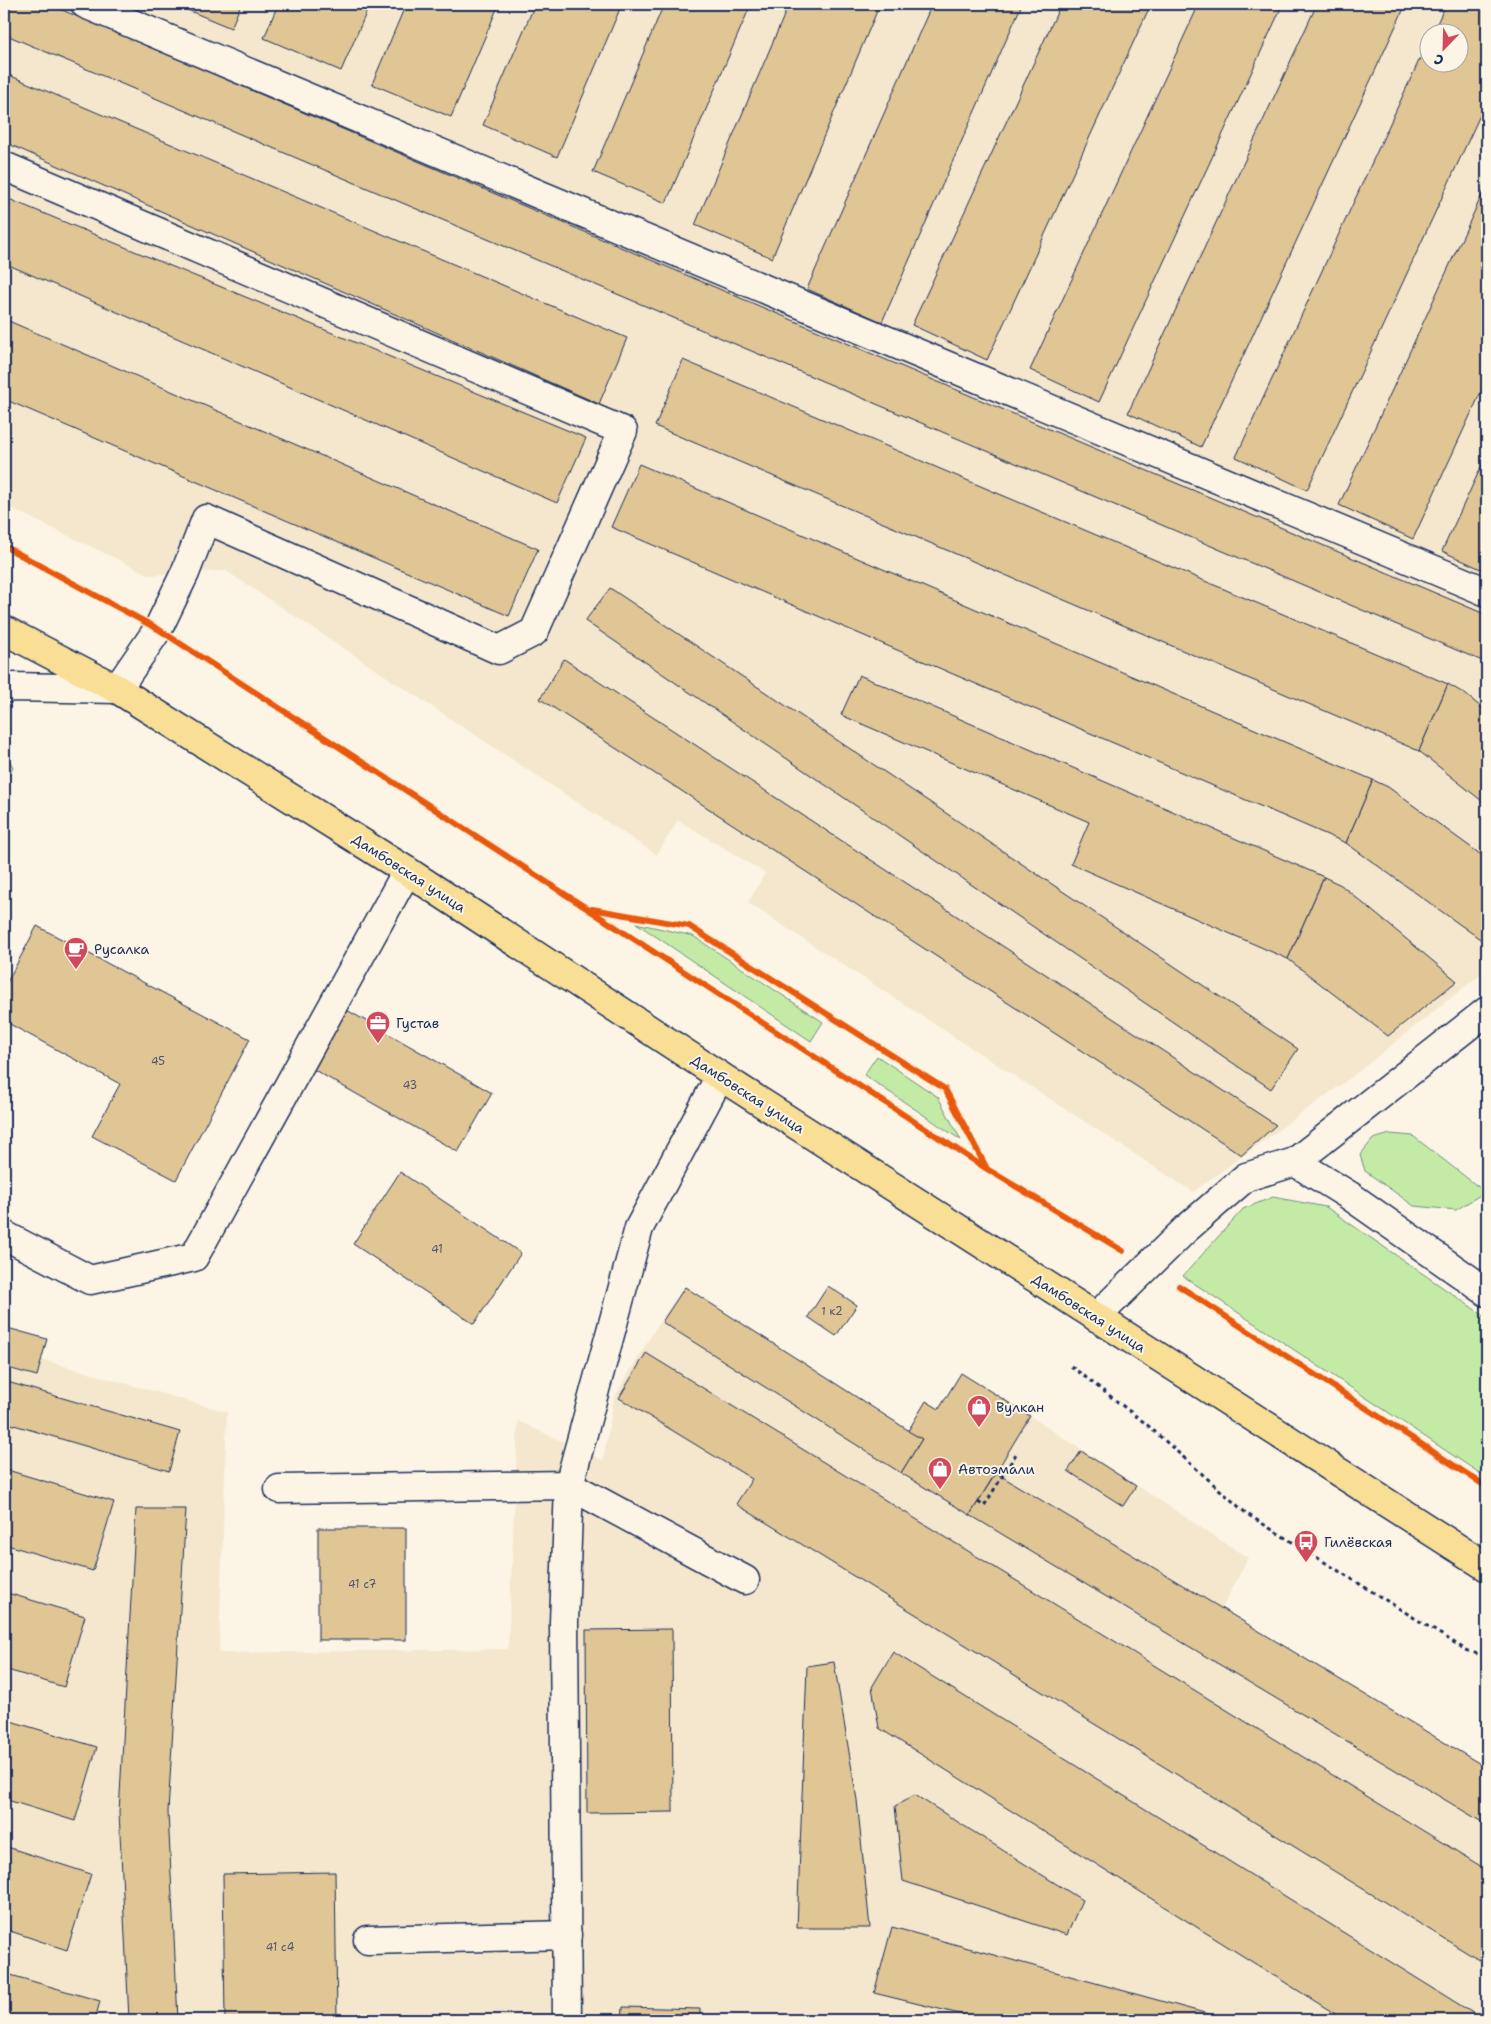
<svg xmlns="http://www.w3.org/2000/svg" width="1491" height="2024" font-family="'Shantell Sans',sans-serif">
<rect width="100%" height="100%" fill="#fcf5e5"/>
<filter id="ink" filterUnits="userSpaceOnUse"><feTurbulence type="fractalNoise" baseFrequency=".02" numOctaves="2"/><feDisplacementMap in="SourceGraphic" scale="10" xChannelSelector="R" yChannelSelector="G"/><feConvolveMatrix kernelMatrix="1 2 1 2 8 2 1 2 1" color-interpolation-filters="sRGB"/></filter>
<g filter="url(#ink)">
<g fill="#f4e7cd" fill-rule="evenodd">
<path d="M4 4H1487V969L1353 1076 1193 1192 748 903 765 873 678 820 657 855 226 571 150 575 4 505ZM1428 32H1458V62H1428Z"/>
<polygon points="685,1287 922,1439 996,1473 1030,1416 1248,1558 1222,1608 1487,1768 1487,2020 4,2020 4,1349 227,1412 219,1653 508,1649 518,1421 603,1460 614,1398 661,1319"/>
</g>
<g fill="#c4eba6" stroke="#708d82">
<polygon points="4,750 13,767 4,788"/>
<polygon points="636,923 693,936 823,1022 811,1041"/>
<polygon points="877,1056 938,1097 961,1140 864,1075"/>
<polygon points="1390,1134 1413,1136 1485,1192 1456,1210 1414,1206 1365,1171 1360,1155 1373,1139"/>
<polygon points="1273,1197 1326,1207 1487,1318 1487,1478 1183,1276 1243,1209"/>
</g>
<g fill="#e0c595" stroke="#1b2f5e">
<polygon points="4,4 48,4 1487,615 1487,663 4,34"/>
<polygon points="173,4 241,4 231,28"/>
<polygon points="278,4 370,4 341,71 264,38"/>
<polygon points="406,4 499,4 451,117 372,84"/>
<polygon points="535,4 622,4 557,157 483,125"/>
<polygon points="664,4 751,4 666,203 593,172"/>
<polygon points="789,4 880,4 772,258 695,225"/>
<polygon points="932,4 1022,4 882,322 807,289"/>
<polygon points="1061,4 1151,4 987,360 912,325"/>
<polygon points="1199,4 1283,4 1099,402 1030,370"/>
<polygon points="1317,4 1406,4 1201,447 1128,413"/>
<polygon points="1446,4 1487,4 1487,100 1307,490 1236,457 1428,41 1428,62 1458,62 1458,32 1433,32"/>
<polygon points="4,73 627,338 599,404 4,142"/>
<polygon points="1487,184 1487,379 1413,539 1339,505"/>
<polygon points="4,197 586,438 557,503 4,263"/>
<polygon points="4,319 538,549 509,616 4,399"/>
<polygon points="683,360 1448,684 1419,751 655,426"/>
<polygon points="1487,454 1487,572 1442,551"/>
<polygon points="639,464 1373,780 1346,843 611,527"/>
<polygon points="610,588 1298,1049 1271,1089 585,621"/>
<polygon points="564,659 1276,1125 1242,1155 540,699"/>
<polygon points="859,675 1324,877 1288,959 1071,864 1089,822 841,715"/>
<polygon points="1448,684 1465,694 1487,712 1487,805 1419,751"/>
<polygon points="1373,780 1388,787 1487,859 1487,944 1346,843"/>
<polygon points="1324,877 1341,885 1457,981 1388,1036 1288,959"/>
<polygon points="37,926 250,1039 176,1180 92,1136 120,1084 4,1021 4,988"/>
<polygon points="345,1009 492,1093 458,1152 311,1068"/>
<polygon points="400,1172 521,1253 474,1324 353,1244"/>
<polygon points="828,1286 857,1305 836,1336 808,1317"/>
<polygon points="685,1287 922,1439 901,1473 662,1322"/>
<polygon points="4,1327 47,1339 37,1376 4,1367"/>
<polygon points="646,1353 1487,1870 1487,1965 736,1504 752,1479 619,1398"/>
<polygon points="961,1373 1030,1416 970,1515 901,1473 922,1439 908,1431 926,1401 939,1409"/>
<polygon points="4,1381 180,1432 169,1471 4,1422"/>
<polygon points="1081,1451 1136,1486 1123,1506 1068,1471"/>
<polygon points="4,1469 114,1502 93,1571 4,1544"/>
<polygon points="996,1473 1487,1768 1487,1825 970,1515"/>
<polygon points="136,1509 186,1509 168,1812 178,2020 129,2020 119,1812"/>
<rect x="318" y="1528" width="88" height="112"/>
<polygon points="4,1592 85,1616 64,1687 4,1669"/>
<polygon points="672,1629 673,1812 587,1813 586,1630"/>
<polygon points="893,1652 1484,2020 1345,2020 879,1728 872,1687"/>
<polygon points="834,1662 857,1800 870,1928 797,1928 807,1666"/>
<polygon points="4,1719 97,1747 75,1821 4,1799"/>
<polygon points="915,1795 1082,1900 1067,1935 903,1881 895,1806"/>
<polygon points="4,1846 91,1874 67,1950 4,1929"/>
<polygon points="335,1872 337,2020 225,2020 223,1874"/>
<polygon points="892,1927 1230,2020 984,2020 874,1993"/>
<polygon points="4,1973 100,2001 95,2020 4,2020"/>
<polygon points="623,2007 700,2009 700,2020 622,2020"/>
</g>
<g fill="none" stroke-linecap="round" stroke-linejoin="round">
<defs>
<g id="minor">
<polyline points="85,4 1487,592"/>
<polyline points="4,166 623,431 534,632 499,650 206,519 185,573 158,629 117,689 11,687 4,689"/>
<polyline points="1295,1162 1487,1011"/>
<polyline points="4,1235 90,1280 194,1257 407,871"/>
<polyline points="1096,1317 1186,1229 1246,1177 1295,1162 1350,1196 1487,1292"/>
<polyline points="279,1489 569,1485 745,1580"/>
<polyline points="368,1940 567,1935"/>
<polyline points="567,2020 564,1622 569,1485 639,1228 720,1076"/>
</g>
<polyline id="major" points="4,630 117,689 407,871 720,1076 1487,1567"/>
</defs>
<use href="#minor" stroke="#1b2f5e" stroke-width="31"/>
<use href="#major" stroke="#1b2f5e" stroke-width="31"/>
<g stroke="#1b2f5e" stroke-width="3" stroke-dasharray="4 4" stroke-linecap="butt">
<polyline points="1071,1366 1145,1423 1247,1514 1466,1650 1487,1657"/>
<polyline points="978,1502 984,1506 1016,1454"/>
</g>
<use href="#minor" stroke="#fcf5e5" stroke-width="28"/>
<use href="#major" stroke="#f9df96" stroke-width="28"/>
<defs>
<g id="cycleway">
<polyline points="4,546 158,629 987,1169 1123,1251"/>
<polyline points="592,909 689,926 945,1089 986,1167"/>
<polyline points="1179,1286 1487,1487"/>
</g>
</defs>
<use href="#cycleway" stroke="#fcf5e5" stroke-width="9"/>
<use href="#cycleway" stroke="#e8590c" stroke-width="6"/>
</g>
</g>
<defs>
<symbol id="cafe-pin" viewBox="-11 -11 22 30"><path d="M0 17L-7.5 6A9.5 9.5 0 1 1 7.5 6Z" fill="#d1495b" stroke="#fcf5e5"/><path d="M-5.5-4.5H6V0H3Q3 3.5 0 3.5H-2.5Q-5.5 3.5-5.5 0ZM3-3.2v2h1.7v-2ZM-6 4.5H4V6H-6Z" fill="#fff"/></symbol>
<symbol id="office-pin" viewBox="-11 -11 22 30"><path d="M0 17L-7.5 6A9.5 9.5 0 1 1 7.5 6Z" fill="#d1495b" stroke="#fcf5e5"/><path d="M-6-3h4V-5.5h4V-3h4V5H-6ZM-1-4.5V-3h2v-1.5ZM-6 0V1H6V0Z" fill="#fff"/></symbol>
<symbol id="shop-pin" viewBox="-11 -11 22 30"><path d="M0 17L-7.5 6A9.5 9.5 0 1 1 7.5 6Z" fill="#d1495b" stroke="#fcf5e5"/><path d="M-5-2.5h2.3a2.7 3.5 0 0 1 5.4 0H5L5.5 6h-11ZM-1.5-2.5h3a1.5 2.3 0 0 0-3 0Z" fill="#fff"/></symbol>
<symbol id="bus-pin" viewBox="-11 -11 22 30"><path d="M0 17L-7.5 6A9.5 9.5 0 1 1 7.5 6Z" fill="#d1495b" stroke="#fcf5e5"/><path d="M-5-6H5V4H4V6H2V4H-2V6H-4V4H-5ZM-3.5-4V0h7V-4ZM-3.5 1.2v1.5H-2V1.2ZM2 1.2v1.5H3.5V1.2Z" fill="#fff"/></symbol>
</defs>
<g fill-rule="evenodd">
<use href="#cafe-pin" x="62" y="935" width="28" height="38"/>
<use href="#office-pin" x="364" y="1009" width="28" height="38"/>
<use href="#shop-pin" x="965" y="1393" width="28" height="38"/>
<use href="#shop-pin" x="926" y="1455" width="28" height="38"/>
<use href="#bus-pin" x="1292" y="1528" width="28" height="38"/>
</g>
<g text-anchor="middle" stroke-width="4" stroke-linejoin="round" paint-order="stroke">
<g font-size="11" fill="#4c546c">
<text x="158" y="1065">45</text>
<text x="410" y="1089">43</text>
<text x="437" y="1253">41</text>
<text x="832" y="1315">1 к2</text>
<text x="362" y="1588">41 с7</text>
<text x="280" y="1951">41 с4</text>
</g>
<g font-size="14" fill="#1b2f5e" stroke="#fcf5e5">
<text transform="translate(409 873) rotate(33)" y="5">Дамбовская улица</text>
<text transform="translate(748 1094) rotate(33)" y="5">Дамбовская улица</text>
<text transform="translate(1089 1313) rotate(33)" y="5">Дамбовская улица</text>
</g>
<g font-size="14" fill="#1b2f5e" stroke="#fcf5e5" text-anchor="start">
<text x="94" y="954">Русалка</text>
<text x="396" y="1028">Густав</text>
<text x="996" y="1412">Вулкан</text>
<text x="958" y="1474">Автоэмали</text>
<text x="1324" y="1547">Гилёвская</text>
</g>
</g>
<rect width="1491" height="2024" fill="none" stroke="#fcf5e5" stroke-width="20"/>
<rect x="10" y="10" width="1471" height="2004" fill="none" stroke="#1b2f5e" stroke-width="2" filter="url(#ink)"/>
<g transform="translate(1444 48) rotate(203)"><circle r="24" fill="#fcf5e5" stroke="#a2a6af"/>
<path d="M0-4L9 19L0 12L-9 19Z" fill="#d1495b"/>
<text y="-8" font-size="14" font-weight="bold" text-anchor="middle" fill="#1b2f5e">С</text>
</g>
</svg>
